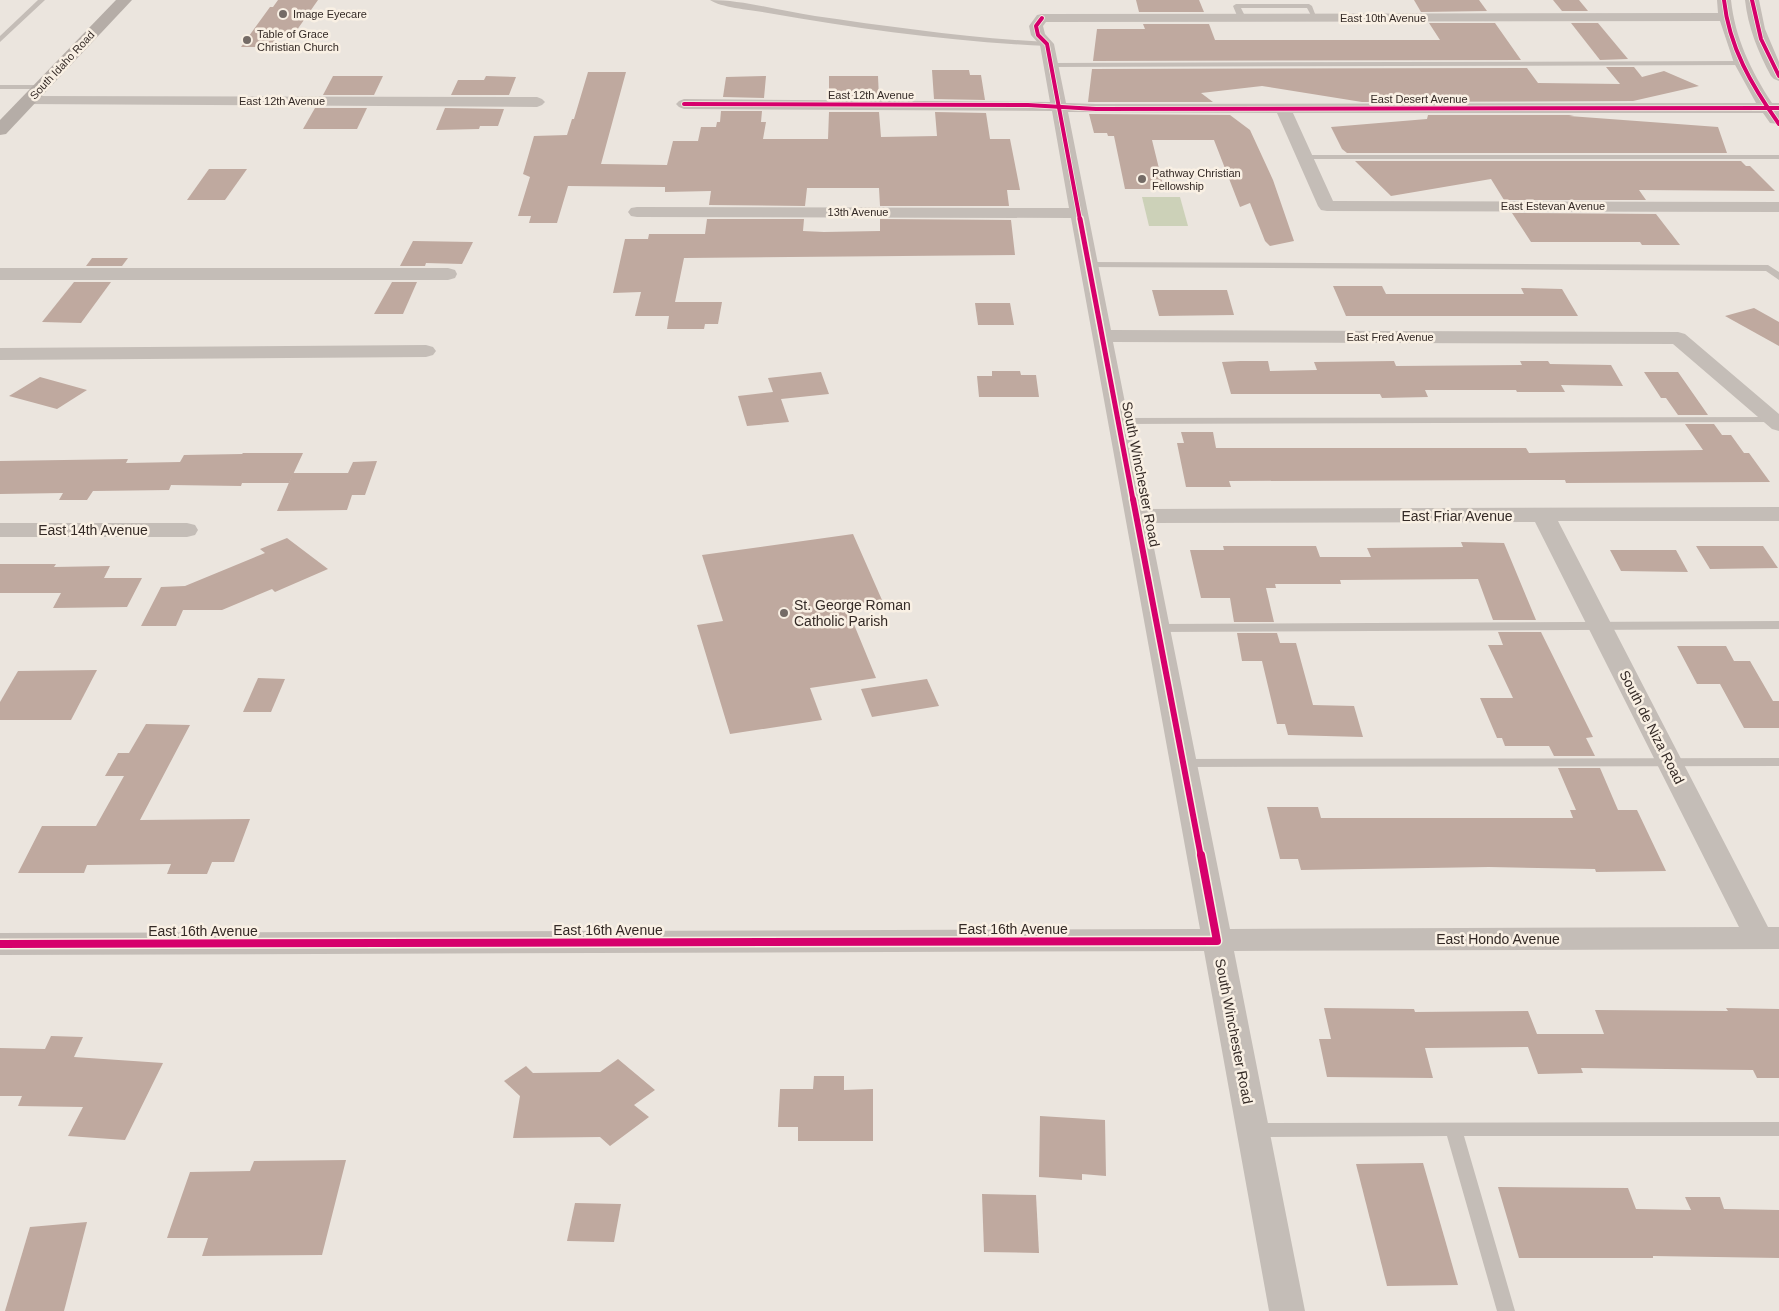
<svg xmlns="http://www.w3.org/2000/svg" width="1779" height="1311" font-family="Helvetica,sans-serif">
<rect width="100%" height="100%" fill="#ebe5de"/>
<polygon fill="#ccd1b8" points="1142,197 1180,197 1188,226 1149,226"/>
<g fill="#bfa99f">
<polygon points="278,0 318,0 292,37 277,37 270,47 241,47 270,7 273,7"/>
<polygon points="1136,0 1199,0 1204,12 1139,12"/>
<polygon points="1414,0 1479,0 1487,11 1421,12"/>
<polygon points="1553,0 1579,0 1588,11 1562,11"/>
<polygon points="1429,23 1495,23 1521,60 1093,61 1097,29 1145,29 1143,24 1209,24 1215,40 1440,40"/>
<polygon points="1571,23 1598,23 1628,59 1600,60"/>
<polygon points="1606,67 1634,67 1642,77 1664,71 1699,86 1633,101 1362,102 1262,86 1201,93 1213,102 1088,102 1092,69 1527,68 1538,83 1620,84"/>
<polygon points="932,70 969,70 970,75 981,75 985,100 934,99"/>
<polygon points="588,72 626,72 601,164 667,165 673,141 698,141 701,127 716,127 717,122 720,122 721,111 762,111 761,122 766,122 763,139 828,139 829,112 879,112 881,137 937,136 935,112 986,113 990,139 1010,139 1020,190 1007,190 1009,206 880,206 879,188 807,188 805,206 709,205 711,191 665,192 665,187 568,186 557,223 529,223 531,216 518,216 530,177 523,174 534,136 567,135 572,119 574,119"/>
<polygon points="333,76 383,76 374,95 323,95"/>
<polygon points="486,76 516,77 509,95 451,95 458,80 484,80"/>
<polygon points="766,76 764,98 723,97 726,77"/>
<polygon points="829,76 878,76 879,99 829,98"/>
<polygon points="315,108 367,108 357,129 303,129"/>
<polygon points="445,108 504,109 498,126 480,126 479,129 436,130"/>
<polygon points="1089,114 1230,115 1250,130 1273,180 1294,241 1270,246 1265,241 1250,203 1240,207 1214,140 1152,140 1164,189 1125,189 1114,136 1108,136 1107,133 1094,133"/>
<polygon points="1428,115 1574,115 1569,116 1718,127 1727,153 1347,153 1342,149 1331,127 1427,119"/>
<polygon points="1355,161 1741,161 1746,166 1750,166 1775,191 1639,190 1646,200 1504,200 1491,179 1391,196"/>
<polygon points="209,169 247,169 225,200 187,200"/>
<polygon points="1512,213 1656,214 1680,245 1642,245 1640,242 1531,242"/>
<polygon points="707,219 804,219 803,231 824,232 880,231 880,219 1011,220 1015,255 684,258 675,302 722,302 718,324 705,324 704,329 667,329 669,316 635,316 641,292 613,293 625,239 648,239 649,234 705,234"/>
<polygon points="413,241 473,242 462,264 426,263 425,266 400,266"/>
<polygon points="92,258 128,258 122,266 86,266"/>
<polygon points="74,282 111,282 81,323 42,322"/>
<polygon points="392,282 417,282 403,314 374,314"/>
<polygon points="1333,286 1382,286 1386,294 1524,294 1521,288 1562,289 1578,316 1346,316"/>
<polygon points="1152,290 1227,290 1234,315 1159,316"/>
<polygon points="975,303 1010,303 1014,325 978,325"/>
<polygon points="1754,308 1779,322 1779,346 1725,316"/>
<polygon points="1240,361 1268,361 1270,371 1317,370 1314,362 1394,361 1396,366 1522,365 1520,361 1548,361 1550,364 1611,365 1623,386 1561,385 1565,392 1517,392 1516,390 1425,390 1428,397 1382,398 1380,394 1231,394 1222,362"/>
<polygon points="992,371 1020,371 1021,375 1036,375 1039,397 979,397 977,376 992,376"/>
<polygon points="821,372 829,394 781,399 789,422 747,426 738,396 773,392 768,378"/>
<polygon points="1644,372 1678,372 1708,415 1678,415 1666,398 1661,398"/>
<polygon points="40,377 87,390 57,409 9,396"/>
<polygon points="1685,424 1714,424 1722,435 1731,435 1744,453 1749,453 1770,482 1566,483 1565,480 1229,481 1231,487 1186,487 1177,443 1184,443 1181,432 1213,432 1216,448 1526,448 1529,453 1703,450"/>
<polygon points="243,453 303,453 289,483 242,483 241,486 171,485 169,490 93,491 87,500 59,500 63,493 0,494 0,461 128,459 126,463 180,462 184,455 242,454"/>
<polygon points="377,461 365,495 352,495 347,510 277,511 293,473 348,473 353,462"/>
<polygon points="853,534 882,600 846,605 876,678 810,688 822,720 730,734 697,625 723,621 702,555"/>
<polygon points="287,538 328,569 275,592 272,589 222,610 183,610 176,626 141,626 161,587 185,586 265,553 260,549"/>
<polygon points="1461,542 1504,543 1536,620 1493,620 1478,579 1340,580 1341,584 1275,584 1276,588 1266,588 1274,622 1234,622 1230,598 1201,598 1190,550 1224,550 1223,546 1316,546 1320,557 1371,557 1367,548 1463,547"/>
<polygon points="1696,546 1763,546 1778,568 1710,569"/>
<polygon points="1610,550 1676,550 1688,572 1621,571"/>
<polygon points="0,564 56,564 54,567 110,566 104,578 142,578 127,607 53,608 61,593 0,593"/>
<polygon points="1498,632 1541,632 1593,737 1586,738 1595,756 1554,756 1549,746 1505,746 1502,738 1497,738 1480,698 1513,698 1488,645 1503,645"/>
<polygon points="1237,633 1277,633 1280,643 1296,643 1313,705 1354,706 1363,737 1288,735 1285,724 1277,724 1262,661 1242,661"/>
<polygon points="1677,646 1726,646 1734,661 1750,661 1773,701 1779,701 1779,728 1744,728 1720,684 1697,684"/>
<polygon points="97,670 71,720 0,720 0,702 18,671"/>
<polygon points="258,678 285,679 271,712 243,712"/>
<polygon points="927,679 939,706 872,717 861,689"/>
<polygon points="146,724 190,725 140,820 250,819 234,862 212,862 207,874 167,874 171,864 87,865 84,873 18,873 42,826 96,826 124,776 105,776 118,753 129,753"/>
<polygon points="1558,768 1600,768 1618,810 1637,810 1666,871 1596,872 1595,869 1489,867 1301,870 1298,859 1280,859 1267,807 1318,807 1321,818 1573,818 1570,810 1576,810"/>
<polygon points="1324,1008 1414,1009 1415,1012 1528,1011 1537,1034 1604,1034 1595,1010 1728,1011 1726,1008 1779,1009 1779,1078 1757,1078 1753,1070 1581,1068 1583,1073 1538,1074 1528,1047 1425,1048 1433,1078 1327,1077 1319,1039 1331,1039"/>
<polygon points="51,1036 83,1037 74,1057 163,1063 125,1140 68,1136 83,1107 18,1106 22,1096 0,1096 0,1048 45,1049"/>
<polygon points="618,1059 655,1090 634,1105 649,1117 610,1146 600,1137 513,1138 520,1096 504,1081 526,1066 533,1073 600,1072"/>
<polygon points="814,1076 844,1076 844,1090 873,1089 873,1141 798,1141 798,1127 778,1127 780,1089 813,1089"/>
<polygon points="1040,1116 1105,1120 1106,1176 1082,1174 1082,1180 1039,1177"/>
<polygon points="346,1160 322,1255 202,1256 208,1238 167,1238 190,1172 250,1171 254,1161"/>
<polygon points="1423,1163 1458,1285 1387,1286 1356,1164"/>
<polygon points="1498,1187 1628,1188 1636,1209 1691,1210 1685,1197 1720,1197 1724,1209 1779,1210 1779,1258 1653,1256 1653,1258 1519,1258"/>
<polygon points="982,1194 1036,1195 1039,1253 984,1252"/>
<polygon points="575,1203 621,1204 614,1242 567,1241"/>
<polygon points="87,1222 64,1311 5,1311 30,1227"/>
</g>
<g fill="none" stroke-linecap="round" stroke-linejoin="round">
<g fill="#c4bdb7" fill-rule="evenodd">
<polygon points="38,0 45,0 0,42 0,36"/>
<path d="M710 0C744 0 781 11 815 16 892 27 969 38 1047 42L1051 44 1047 46C954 42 860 29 768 13 753 10 722 8 710 0Z"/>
<polygon points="1309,4 1312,6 1317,19 1313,19 1307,8 1241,8 1246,18 1242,20 1238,18 1233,6 1236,4"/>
<polygon points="1742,61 1746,63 1745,65 1051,67 1047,65 1051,63"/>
<polygon points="0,85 40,85 44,87 40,89 0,89"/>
<rect x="1303" y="155" width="476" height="4"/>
<polygon points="1089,262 1768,265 1779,272 1779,280 1766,271 1086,267 1086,263"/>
<polygon points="1773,417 1778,420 1777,422 1118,424 1113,421 1118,418"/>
<polygon points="1779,621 1779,629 1157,632 1151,628 1157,624"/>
<polygon points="1779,758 1779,766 1183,767 1178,766 1176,763 1178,760 1183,759"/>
<polygon points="1779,1122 1779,1136 1464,1136 1515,1311 1497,1311 1447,1136 1252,1137 1246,1135 1244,1130 1246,1125 1252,1123"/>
</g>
<g fill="#c4bdb7" fill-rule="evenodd">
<path d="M1717 0H1731C1735 38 1751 71 1772 103H1779V124L1770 123 1763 113H1293L1333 201 1779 202V212L1327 211 1321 210 1318 206 1277 113 1068 112 1111 330 1678 332 1685 334 1779 414V431L1772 429 1673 344 1113 342 1146 509 1779 507V521H1558L1768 927H1779V949L1234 951 1305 1311H1269L1204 951 0 955V933L1200 929 1071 218 637 217 631 216 628 212 631 208 637 207 1069 208 1052 111 684 109 679 107 676 104 679 101 684 99 1050 102 1040 45 1031 35 1029 26 1037 15 1042 14 1718 13ZM1720 21 1734 63 1756 103 1096 104 1066 103 1054 44 1045 34 1043 26 1046 22ZM1535 522 1739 927 1230 929 1149 523Z"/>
<path d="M1745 0H1759L1765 29 1779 62V81L1774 79 1771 76C1758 52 1748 27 1745 0Z"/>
<polygon points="28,96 537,97 542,99 545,102 542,105 537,107 23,104 20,101 23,98"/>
<polygon points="0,268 448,268 455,270 457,274 455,278 448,280 0,280"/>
<polygon points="426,345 433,347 436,351 433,355 426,357 0,360 0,348"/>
<polygon points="0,523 187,523 195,525 198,530 195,535 187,537 0,537"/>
</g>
<polygon fill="#b5ada7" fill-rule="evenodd" points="116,0 132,0 6,134 0,135 0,120"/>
<defs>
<g id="cycleway-far3">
<path d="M1724 0C1729 47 1752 86 1779 124"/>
<polyline points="1752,0 1761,39 1779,76"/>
<polyline points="1042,18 1036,26 1038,35 1047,44 1080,220"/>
<polyline points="684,104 1028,105 1096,109 1779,108"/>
</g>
<polyline id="cycleway-far2" points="1080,219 1133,500"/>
<polyline id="cycleway-far1" points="1133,499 1201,857"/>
<polyline id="cycleway" points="0,944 1217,941 1201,855"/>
</defs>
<use href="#cycleway-far3" stroke="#f9f0e4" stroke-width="5.5"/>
<use href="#cycleway-far2" stroke="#f9f0e4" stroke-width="8"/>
<use href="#cycleway-far1" stroke="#f9f0e4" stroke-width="9"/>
<use href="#cycleway" stroke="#f9f0e4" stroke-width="11"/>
<use href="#cycleway-far3" stroke="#d6006c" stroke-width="4"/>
<use href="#cycleway-far2" stroke="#d6006c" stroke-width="5"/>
<use href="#cycleway-far1" stroke="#d6006c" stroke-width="6"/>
<use href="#cycleway" stroke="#d6006c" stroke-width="8"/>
</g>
<g fill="#746b66" stroke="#f9f0e4" stroke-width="2">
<circle cx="283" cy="14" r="5"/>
<circle cx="247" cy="40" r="5"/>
<circle cx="1142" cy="179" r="5"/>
<circle cx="784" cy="613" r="5"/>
</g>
<g text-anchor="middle" stroke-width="5" stroke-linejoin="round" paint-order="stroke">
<g font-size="11" fill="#342a26" stroke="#f9f0e4" text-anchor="start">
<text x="293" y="18">Image Eyecare</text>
<text x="257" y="38">Table of Grace<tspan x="257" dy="13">Christian Church</tspan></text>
<text x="1152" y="177">Pathway Christian<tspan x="1152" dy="13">Fellowship</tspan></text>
</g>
<g font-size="11" fill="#342a26" stroke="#f9f0e4">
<text x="1383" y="22">East 10th Avenue</text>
<text transform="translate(62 65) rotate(-47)" y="4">South Idaho Road</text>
<text x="871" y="99">East 12th Avenue</text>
<text x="1419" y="103">East Desert Avenue</text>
<text x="282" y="105">East 12th Avenue</text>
<text x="1553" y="210">East Estevan Avenue</text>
<text x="858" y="216">13th Avenue</text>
<text x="1390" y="341">East Fred Avenue</text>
</g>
<g font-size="14" fill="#342a26" stroke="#f9f0e4">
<text transform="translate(1141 474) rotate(79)" y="5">South Winchester Road</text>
<text x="1457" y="521">East Friar Avenue</text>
<text x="93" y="535">East 14th Avenue</text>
<text transform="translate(1652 727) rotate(63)" y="5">South de Niza Road</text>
<text x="1013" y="934">East 16th Avenue</text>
<text x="608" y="935">East 16th Avenue</text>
<text x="203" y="936">East 16th Avenue</text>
<text x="1498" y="944">East Hondo Avenue</text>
<text transform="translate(1234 1031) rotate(79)" y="5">South Winchester Road</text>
</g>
<g font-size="14" fill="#342a26" stroke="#f9f0e4" text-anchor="start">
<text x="794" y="610">St. George Roman<tspan x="794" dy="16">Catholic Parish</tspan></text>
</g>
</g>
</svg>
